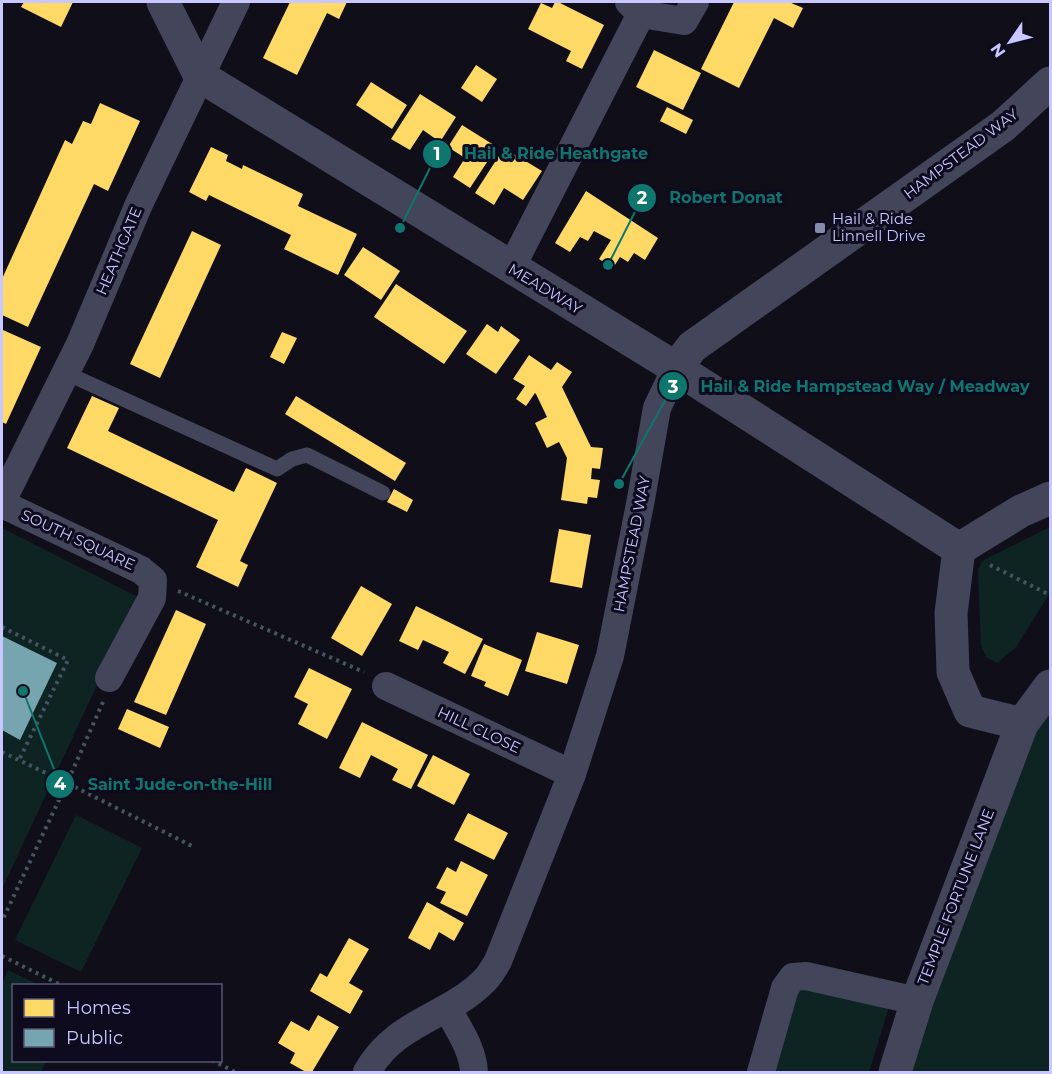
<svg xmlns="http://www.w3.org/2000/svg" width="1052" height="1074" font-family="Montserrat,sans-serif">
<rect width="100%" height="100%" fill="#100f19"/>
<g fill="#0e2423">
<polygon points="1050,527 1050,593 1016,647 997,663 986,657 981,645 978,570 982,561"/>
<polygon points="2,528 138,597 2,889"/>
<polygon points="1050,686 1050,1072 901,1072"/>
<polygon points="76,815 142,848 81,972 15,940"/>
<polygon points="8,970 39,985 14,986 14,1060 46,1061 41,1072 2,1072 2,984"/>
<polygon points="797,986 889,1007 869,1072 766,1072"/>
</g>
<g fill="#ffd966">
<polygon points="24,2 73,2 61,27 21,7"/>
<polygon points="290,2 347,2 339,19 327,13 297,75 263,58"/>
<polygon points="555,2 558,2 604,25 582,69 566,61 571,51 528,29 541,3 552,8"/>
<polygon points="734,2 789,2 803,8 793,28 774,18 739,88 701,69"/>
<polygon points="654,50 701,73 683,110 636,87"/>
<polygon points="476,65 497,79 482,102 461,88"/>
<polygon points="371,82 407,105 392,129 356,105"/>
<polygon points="420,94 456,117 440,142 423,130 410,150 391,139"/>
<polygon points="100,103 140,121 108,191 94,184 28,327 2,315 2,279 65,140 72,144 83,121 91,124"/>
<polygon points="667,107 693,120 686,134 660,121"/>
<polygon points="462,125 497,147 470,188 453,177 465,158 448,147"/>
<polygon points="211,147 228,155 226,161 242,169 243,165 303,194 298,206 357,234 338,275 284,249 291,235 209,195 206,201 189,192"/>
<polygon points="504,148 542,171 523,200 504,188 494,205 475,193"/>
<polygon points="586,191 658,238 645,260 634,253 628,262 620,257 613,268 608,265 599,259 611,240 594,231 588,241 580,237 570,252 555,243"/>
<polygon points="192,231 221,245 160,378 130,364"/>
<polygon points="363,247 400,271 381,300 344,275"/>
<polygon points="396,284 467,331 444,364 374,317"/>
<polygon points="487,324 498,332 501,326 520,340 496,374 466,354"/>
<polygon points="3,330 41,347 6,424 2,422 2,334"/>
<polygon points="282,332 297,338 284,364 270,357"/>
<polygon points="529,355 551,370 557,362 572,372 562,387 591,447 603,448 600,469 592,468 591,479 600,480 597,498 588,497 587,504 561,500 567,458 559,442 547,448 535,423 547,417 536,394 535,393 526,406 516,399 525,386 513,379"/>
<polygon points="92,396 119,408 108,431 234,492 246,468 277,483 240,561 248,565 238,587 196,567 218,520 67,448"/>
<polygon points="296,396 406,463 395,481 285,414"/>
<polygon points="394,489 413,500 407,512 387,502"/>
<polygon points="559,529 591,535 582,588 550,582"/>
<polygon points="361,586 392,604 362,656 331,638"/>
<polygon points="416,606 483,639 465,674 443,663 449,652 423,640 418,650 399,641"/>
<polygon points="176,610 206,624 166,715 134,702"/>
<polygon points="537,632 579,645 567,684 525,671"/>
<polygon points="484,644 522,660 508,696 484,686 486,682 471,676"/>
<polygon points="309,668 352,689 327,739 298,724 308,704 294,697"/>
<polygon points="127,709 169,727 160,748 118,729"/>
<polygon points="362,722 428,755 411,789 392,780 398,769 371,755 360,778 339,768"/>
<polygon points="433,755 470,774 454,805 417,786"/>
<polygon points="468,813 508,833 494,860 454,840"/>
<polygon points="461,861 488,875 467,916 440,903 446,892 436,888 447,867 456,872"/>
<polygon points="427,902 464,923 454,941 439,932 430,950 408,938"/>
<polygon points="349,938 369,949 349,983 363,991 350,1014 310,991 320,973 327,977"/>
<polygon points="318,1015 339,1027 312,1072 306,1072 290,1063 295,1053 278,1043 291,1021 309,1031"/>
</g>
<polygon fill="#76a5af" points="2,636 57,663 20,740 2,730"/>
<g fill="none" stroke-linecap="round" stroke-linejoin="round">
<g stroke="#455560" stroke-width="4" stroke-dasharray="3 4.5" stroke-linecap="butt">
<polyline points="990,565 1050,595"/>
<polyline points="178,591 364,672"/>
<polyline points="2,627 68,660 19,760"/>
<polyline points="103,702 67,783 192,846"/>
<polyline points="2,752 67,783 2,921"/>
<polyline points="2,956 63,986"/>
<polyline points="212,1060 235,1072"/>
</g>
<polyline stroke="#43455a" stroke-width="15" points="66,373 277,469 292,459 307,455 383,493"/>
<g stroke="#43455a" stroke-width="28">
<polyline points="629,2 641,14 684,21 695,2"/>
<polyline points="511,268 641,14"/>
<polyline points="2,501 80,344 139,204 236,2"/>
<polyline points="2,504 141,570 153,580 152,598 109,678"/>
<polyline points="386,686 572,774"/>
<path d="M447 1008C458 1028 473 1049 474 1072"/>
<path d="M367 1072C395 1021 448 1018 485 980 490 975 494 968 498 961L572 774 610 656 641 499 657 408 676 368"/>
<polyline points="761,1072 785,988 793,977 806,976 917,1001"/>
</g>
<g stroke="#43455a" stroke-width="33">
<polyline points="163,2 200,76 676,368 959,549"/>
<polyline points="676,368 692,347 1003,126 1050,83"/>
<polyline points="959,549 951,613 953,672 970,711 1022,724 1050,686"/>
<polyline points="959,549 1021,511 1050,498"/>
<polyline points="895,1072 917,1001 1022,724"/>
</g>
</g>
<rect fill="#8887ae" stroke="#0d0b1d" stroke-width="2" x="814" y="222" width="12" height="12" rx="3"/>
<g text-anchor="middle" stroke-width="6" stroke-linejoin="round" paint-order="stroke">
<g font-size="15" fill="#c9c7ff" stroke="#0d0b1d">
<text transform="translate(961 154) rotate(-37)" y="5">HAMPSTEAD WAY</text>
<text transform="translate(119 251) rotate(-67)" y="5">HEATHGATE</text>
<text transform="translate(545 289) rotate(31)" y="5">MEADWAY</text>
<text transform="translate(78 540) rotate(25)" y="5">SOUTH SQUARE</text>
<text transform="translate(632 544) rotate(-79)" y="5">HAMPSTEAD WAY</text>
<text transform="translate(479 730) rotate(25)" y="5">HILL CLOSE</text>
<text transform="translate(956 897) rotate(-69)" y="5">TEMPLE FORTUNE LANE</text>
</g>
<g font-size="15" fill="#c9c7ff" stroke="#0d0b1d" text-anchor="start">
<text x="832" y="224">Hail &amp; Ride<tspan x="832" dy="17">Linnell Drive</tspan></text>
</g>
</g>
<path fill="none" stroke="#0f766e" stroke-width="2" d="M400 228L437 154M608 265L642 198M619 484L673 386M23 691L60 784"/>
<g fill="#0f766e" stroke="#0d0b1d" stroke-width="2">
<circle cx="400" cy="228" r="6"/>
<circle cx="608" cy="265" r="6"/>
<circle cx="619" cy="484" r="6"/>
<circle cx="23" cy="691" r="6"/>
<circle cx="437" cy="154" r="15"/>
<circle cx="642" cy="198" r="15"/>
<circle cx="673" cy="386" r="15"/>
<circle cx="60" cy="784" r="15"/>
</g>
<g font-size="18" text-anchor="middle" font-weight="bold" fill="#fff">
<text x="437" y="160">1</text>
<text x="642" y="204">2</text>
<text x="673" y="393">3</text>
<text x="60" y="790">4</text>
</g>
<g font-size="16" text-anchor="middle" font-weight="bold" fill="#0f766e" stroke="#0d0b1d" stroke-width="6" stroke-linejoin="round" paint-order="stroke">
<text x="556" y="159">Hail &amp; Ride Heathgate</text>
<text x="726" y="203">Robert Donat</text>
<text x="865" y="392">Hail &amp; Ride Hampstead Way / Meadway</text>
<text x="180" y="790">Saint Jude-on-the-Hill</text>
</g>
<rect width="1052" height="1074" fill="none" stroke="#c9c7ff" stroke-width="6"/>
<rect x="12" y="984" width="210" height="78" fill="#0d0b1d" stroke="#585677" stroke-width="1.5"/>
<rect x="24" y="999" width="30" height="18" fill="#ffd966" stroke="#585677" stroke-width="1.5"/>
<text x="66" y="1014" font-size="18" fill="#c9c7ff">Homes</text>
<rect x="24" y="1029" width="30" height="18" fill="#76a5af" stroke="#585677" stroke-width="1.5"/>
<text x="66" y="1044" font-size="18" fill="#c9c7ff">Public</text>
<g transform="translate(1010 42) rotate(235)" stroke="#0d0b1d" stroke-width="4.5" paint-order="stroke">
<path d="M0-4.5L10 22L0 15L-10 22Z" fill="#c9c7ff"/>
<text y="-9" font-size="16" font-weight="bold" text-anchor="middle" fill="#c9c7ff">N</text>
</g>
</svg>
